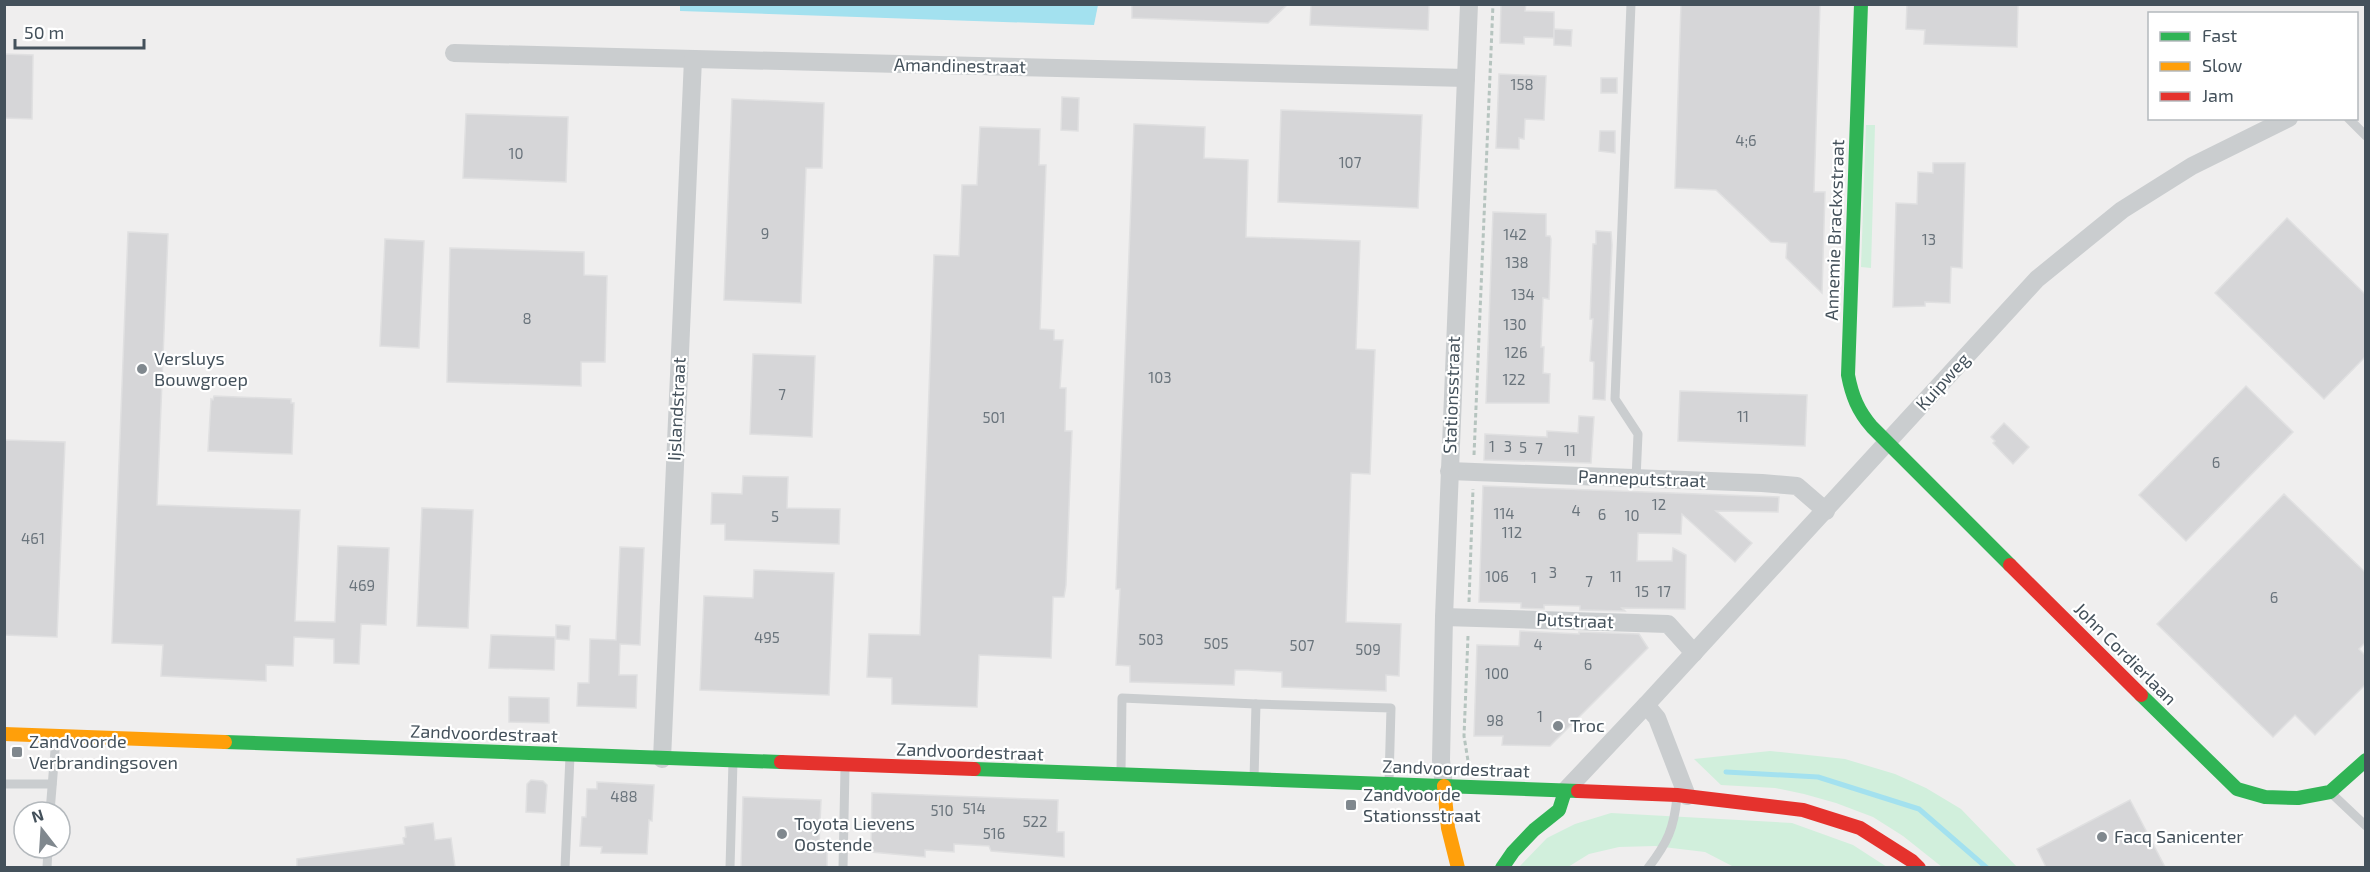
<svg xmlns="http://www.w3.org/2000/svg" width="2370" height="872" font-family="'Exo 2',sans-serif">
<rect width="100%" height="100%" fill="#efeeee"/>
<g fill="#d1efdc">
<polygon points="1866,125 1875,125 1871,268 1861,267"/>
<polygon points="1770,751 1845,759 1895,774 1926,788 1961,809 2017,867 1942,867 1903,836 1873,817 1836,803 1804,794 1775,788 1721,785 1694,759"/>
<polygon points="1611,813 1792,823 1853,845 1887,867 1734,867 1705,852 1655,846 1619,847 1589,854 1568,867 1518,868 1547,838 1575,824"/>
</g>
<polygon fill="#a3e1ef" points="680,5 1098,4 1098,5 1094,25 680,11"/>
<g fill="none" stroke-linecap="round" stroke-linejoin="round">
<polyline stroke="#a3e1ef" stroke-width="5" points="1726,772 1818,777 1919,809 1987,868"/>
</g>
<g fill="#d6d6d8" stroke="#e0e0e1" stroke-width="1.5">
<polygon points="1132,4 1288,4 1268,23 1132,18"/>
<polygon points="1311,4 1429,4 1428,30 1310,25"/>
<polygon points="1501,4 1526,4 1525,11 1554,12 1554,38 1524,37 1524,44 1500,43"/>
<polygon points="1681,4 1820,4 1814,192 1825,192 1822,293 1786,258 1787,243 1771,242 1716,190 1675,188"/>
<polygon points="1907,4 2018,4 2017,47 1924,44 1925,30 1906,29"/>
<polygon points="1554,29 1572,30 1571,46 1554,45"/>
<polygon points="4,54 33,55 32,119 4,118"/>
<polygon points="1499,74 1546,76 1544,120 1525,119 1524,139 1519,138 1519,149 1496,148"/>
<rect x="1601" y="78" width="16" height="15"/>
<polygon points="1062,97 1079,98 1078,131 1061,130"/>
<polygon points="732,99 824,103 822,168 806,168 801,303 724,300"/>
<polygon points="1281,110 1422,115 1418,208 1278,202"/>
<polygon points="466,114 568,117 566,182 463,178"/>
<polygon points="1134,124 1205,127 1204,158 1248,160 1246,237 1360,241 1356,349 1375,350 1370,474 1351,473 1346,622 1401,624 1399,676 1386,675 1386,691 1282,687 1282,672 1248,670 1235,670 1234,685 1130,682 1130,666 1116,665 1120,589 1116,589"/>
<polygon points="980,127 1040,129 1039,165 1046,165 1040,329 1054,330 1054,340 1063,340 1060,388 1066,388 1065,431 1072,431 1066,585 1064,597 1053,597 1051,658 979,655 977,707 892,704 892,678 867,677 869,634 920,635 934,255 959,256 962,185 977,185"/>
<polygon points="1600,131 1615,131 1615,153 1599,151"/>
<polygon points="1933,163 1965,163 1962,268 1951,267 1950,303 1925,302 1925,306 1893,307 1896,203 1917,204 1918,172 1933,173"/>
<polygon points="1493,212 1546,214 1546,236 1550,236 1551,239 1549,299 1543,298 1541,347 1544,347 1543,373 1550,374 1549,403 1486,403"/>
<polygon points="2287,218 2366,295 2366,356 2324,399 2215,293"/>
<polygon points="1596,231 1611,232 1612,245 1605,400 1593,399 1594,362 1590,361 1593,319 1590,319 1593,244 1596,244"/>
<polygon points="128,232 168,234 157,505 300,510 295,621 335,622 338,546 389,548 386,625 361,624 359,664 334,663 334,639 294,637 293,666 266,665 266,681 161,676 163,645 112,643"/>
<polygon points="385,239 424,241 419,348 380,346"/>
<polygon points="450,248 584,252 584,275 607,276 605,362 581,362 581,386 447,382"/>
<polygon points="753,354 815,356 812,437 750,434"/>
<polygon points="2246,386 2293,432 2186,541 2139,495"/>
<polygon points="1680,391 1807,395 1805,446 1678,441"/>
<polygon points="214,396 291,399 291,403 294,403 292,454 208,451 211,399 213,400"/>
<polygon points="1579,416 1594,417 1591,463 1484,460 1485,434 1547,437 1547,431 1578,433"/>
<polygon points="2004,423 2029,447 2013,464 1993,443 1995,441 1991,437"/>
<polygon points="4,440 65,442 57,637 4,635"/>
<polygon points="743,476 788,477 787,508 840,509 839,544 725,540 725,524 711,524 712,493 742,494"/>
<polygon points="1483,486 1779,497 1778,512 1716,511 1752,543 1735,562 1682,514 1681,534 1638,533 1637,561 1672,561 1673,548 1686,555 1685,609 1622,608 1625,611 1580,610 1580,606 1544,605 1544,609 1521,608 1521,603 1479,602"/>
<polygon points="2284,494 2366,573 2366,642 2359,649 2366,656 2366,684 2315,735 2295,715 2273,737 2157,624"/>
<polygon points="422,508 473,510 468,628 417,626"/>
<polygon points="620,547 644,548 640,645 620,644 619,675 637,675 636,708 577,706 578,683 589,683 590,639 616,640"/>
<polygon points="754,570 834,573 829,695 700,690 704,596 753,598"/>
<polygon points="556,625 570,626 569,640 556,639"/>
<polygon points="1520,631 1579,634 1579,632 1639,634 1648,648 1550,746 1502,745 1503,736 1474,736 1477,645 1519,646"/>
<polygon points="491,635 555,637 554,670 489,668"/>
<polygon points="509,697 549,698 549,723 509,722"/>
<polygon points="531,780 543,781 547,785 545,813 526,812 527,784"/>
<polygon points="597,782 654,785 652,821 649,820 647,854 601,853 602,847 580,846 582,817 586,817 587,789 597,789"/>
<polygon points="872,793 1058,800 1057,832 1064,832 1064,857 991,851 989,846 954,844 954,852 925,850 925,857 871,852"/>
<polygon points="743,797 821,800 819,846 827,846 827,867 741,867"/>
<polygon points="2130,800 2165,867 2046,867 2037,849"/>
<polygon points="433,823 435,840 451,838 455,867 297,867 297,859 404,844 403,838 406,837 405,827"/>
</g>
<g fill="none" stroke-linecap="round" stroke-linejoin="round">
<g stroke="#b6c4bf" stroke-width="3" stroke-dasharray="4.5 3" stroke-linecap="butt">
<polyline points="1474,455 1493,4"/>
<polyline points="1469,602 1473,489"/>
<polyline points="1468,636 1464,736 1469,767"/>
</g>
<g stroke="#cacdcf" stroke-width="9">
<polyline points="1631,4 1615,399 1638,434 1636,479"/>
<polyline points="2348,118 2366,136"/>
<polyline points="1121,772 1122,698 1256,704"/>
<polyline points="1254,779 1256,704 1391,708 1389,781"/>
<polyline points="4,784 52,784"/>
<polyline points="2330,792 2366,826"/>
<polyline points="50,812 56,738"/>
<polyline points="47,868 48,848"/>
<polyline points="565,868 570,756"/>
<polyline points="730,868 733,761"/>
<polyline points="843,868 845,768"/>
<path d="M1648 868C1668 842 1674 828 1677 797"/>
</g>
<g stroke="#cacdcf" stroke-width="18">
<polyline points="454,53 1466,78"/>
<polyline points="1449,471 1762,483 1797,486 1826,511"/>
<polyline points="1444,617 1668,624 1694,653"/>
<polyline points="662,759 693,59"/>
<polyline points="1444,786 1441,760 1444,617 1469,4"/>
<polyline points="1565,791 1646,705"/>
<polyline points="1687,796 1657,718 1646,705 2037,279 2122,210 2192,166 2289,118"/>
</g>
<g stroke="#30b455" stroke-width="14">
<path d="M1861 4 1848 375C1852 396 1858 411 1872 427L2010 565"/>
<polyline points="2141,695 2237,789 2265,797 2298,798 2330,792 2366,760"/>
<polyline points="225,742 781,762"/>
<polyline points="974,769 1578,791"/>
<polyline points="1502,868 1513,852 1534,830 1559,810 1565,791"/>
</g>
<g stroke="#ff9f0a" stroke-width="14">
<polyline points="4,734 225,742"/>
<polyline points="1444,786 1448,828 1458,868"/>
</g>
<g stroke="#e5322d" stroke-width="14">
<polyline points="2010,565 2141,695"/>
<polyline points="781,762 974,769"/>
<polyline points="1578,791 1677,795 1803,810 1860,828 1912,861 1919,868"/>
</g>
</g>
<g fill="#80888e" stroke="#fff" stroke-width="2">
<circle cx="142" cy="369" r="6"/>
<circle cx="1558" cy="726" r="6"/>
<rect x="11" y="746" width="12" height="12" rx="3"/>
<rect x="1345" y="799" width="12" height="12" rx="3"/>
<circle cx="782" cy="834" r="6"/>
<circle cx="2102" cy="837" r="6"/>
</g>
<g text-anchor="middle" stroke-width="4.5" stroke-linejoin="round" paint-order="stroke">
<g font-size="15" fill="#6a747c">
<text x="1522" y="90">158</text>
<text x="1746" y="146">4;6</text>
<text x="516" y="159">10</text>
<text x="1350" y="168">107</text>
<text x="765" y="239">9</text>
<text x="1515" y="240">142</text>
<text x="1929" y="245">13</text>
<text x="1517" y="268">138</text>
<text x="1523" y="300">134</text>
<text x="527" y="324">8</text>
<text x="1515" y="330">130</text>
<text x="1516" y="358">126</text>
<text x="1160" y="383">103</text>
<text x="1514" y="385">122</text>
<text x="782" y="400">7</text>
<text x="1743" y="422">11</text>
<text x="994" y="423">501</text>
<text x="1492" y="452">1</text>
<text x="1508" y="452">3</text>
<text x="1523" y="453">5</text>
<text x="1539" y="454">7</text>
<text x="1570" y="456">11</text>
<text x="2216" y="468">6</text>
<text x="1659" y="510">12</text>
<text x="1576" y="516">4</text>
<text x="1504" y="519">114</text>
<text x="1602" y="520">6</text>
<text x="1632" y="521">10</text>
<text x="775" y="522">5</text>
<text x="1512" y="538">112</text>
<text x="33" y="544">461</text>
<text x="1553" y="578">3</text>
<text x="1497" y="582">106</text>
<text x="1616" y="582">11</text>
<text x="1534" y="583">1</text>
<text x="1589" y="587">7</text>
<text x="362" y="591">469</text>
<text x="1642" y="597">15</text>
<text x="1664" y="597">17</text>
<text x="2274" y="603">6</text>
<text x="767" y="643">495</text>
<text x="1151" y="645">503</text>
<text x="1216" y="649">505</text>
<text x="1538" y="650">4</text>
<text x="1302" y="651">507</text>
<text x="1368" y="655">509</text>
<text x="1588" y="670">6</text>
<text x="1497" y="679">100</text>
<text x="1540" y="722">1</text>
<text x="1495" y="726">98</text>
<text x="624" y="802">488</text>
<text x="974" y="814">514</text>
<text x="942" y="816">510</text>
<text x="1035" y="827">522</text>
<text x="994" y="839">516</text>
</g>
<g font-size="18" fill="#44515b" stroke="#fff">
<text transform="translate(960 66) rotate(1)" y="6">Amandinestraat</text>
<text transform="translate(1835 230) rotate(-88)" y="6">Annemie Brackxstraat</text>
<text transform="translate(1943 382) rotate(-48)" y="6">Kuipweg</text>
<text transform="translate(1452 395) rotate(-88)" y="6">Stationsstraat</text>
<text transform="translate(677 409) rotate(-87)" y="6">Ijslandstraat</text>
<text transform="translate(1642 479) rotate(2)" y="6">Panneputstraat</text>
<text transform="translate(1575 621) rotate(2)" y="6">Putstraat</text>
<text transform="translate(2125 654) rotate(45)" y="6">John Cordierlaan</text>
<text transform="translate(484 734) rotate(2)" y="6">Zandvoordestraat</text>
<text transform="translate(970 752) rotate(2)" y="6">Zandvoordestraat</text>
<text transform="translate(1456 769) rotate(2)" y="6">Zandvoordestraat</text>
</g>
<g font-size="18" fill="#44515b" stroke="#fff" text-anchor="start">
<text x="154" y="365">Versluys<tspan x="154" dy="21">Bouwgroep</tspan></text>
<text x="1570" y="732">Troc</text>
<text x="29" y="748">Zandvoorde<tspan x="29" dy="21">Verbrandingsoven</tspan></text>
<text x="1363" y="801">Zandvoorde<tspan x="1363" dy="21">Stationsstraat</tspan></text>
<text x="794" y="830">Toyota Lievens<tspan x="794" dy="21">Oostende</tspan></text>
<text x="2114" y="843">Facq Sanicenter</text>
</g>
</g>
<rect width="2370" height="872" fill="none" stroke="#44515b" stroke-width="12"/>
<rect x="2148" y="12" width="210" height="108" fill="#ffffff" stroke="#b4b9bd" stroke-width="1.5"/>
<rect x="2160" y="32" width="30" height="9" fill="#30b455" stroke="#b4b9bd" stroke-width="1.5"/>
<text x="2202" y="42" font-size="18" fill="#44515b">Fast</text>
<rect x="2160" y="62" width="30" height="9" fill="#ff9f0a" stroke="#b4b9bd" stroke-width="1.5"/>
<text x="2202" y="72" font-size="18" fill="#44515b">Slow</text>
<rect x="2160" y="92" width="30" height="9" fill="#e5322d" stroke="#b4b9bd" stroke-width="1.5"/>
<text x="2202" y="102" font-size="18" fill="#44515b">Jam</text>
<g transform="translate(42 830) rotate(343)"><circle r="28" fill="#ffffff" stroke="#b4b9bd" stroke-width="1.5"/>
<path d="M0-4.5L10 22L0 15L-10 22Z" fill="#80888e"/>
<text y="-9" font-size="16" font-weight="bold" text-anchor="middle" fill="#44515b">N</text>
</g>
<path d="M15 39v9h129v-9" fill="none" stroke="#44515b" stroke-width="3"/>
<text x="24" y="39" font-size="18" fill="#44515b" stroke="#ffffff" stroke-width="4.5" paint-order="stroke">50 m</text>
</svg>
